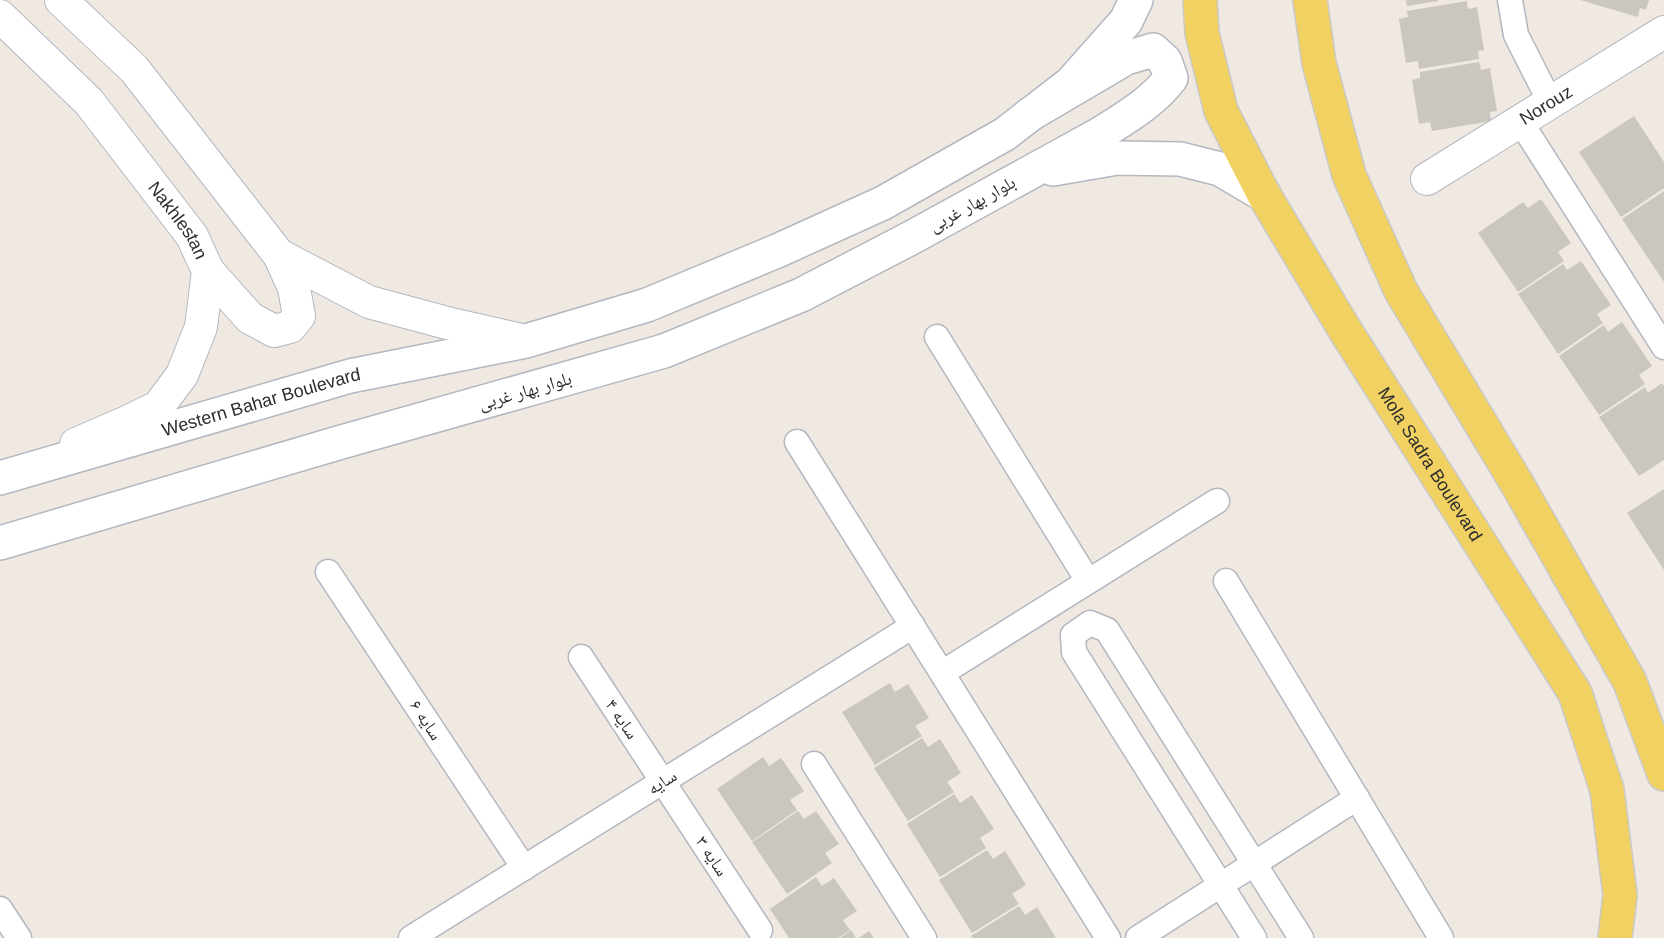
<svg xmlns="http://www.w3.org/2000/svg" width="1664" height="938" font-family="Arial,'Noto Naskh Arabic',sans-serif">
<rect width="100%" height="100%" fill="#efe9e1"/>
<g fill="#cbc7bf">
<polygon points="1406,0 1438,0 1438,1 1407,6"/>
<polygon points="1580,0 1649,0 1646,10 1640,8 1638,17"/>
<polygon points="1467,1 1468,9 1477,7 1484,50 1478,51 1479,59 1419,69 1418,61 1406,63 1399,19 1408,17 1407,11"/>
<polygon points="1479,62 1481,70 1490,68 1497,111 1490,112 1491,121 1432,131 1430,122 1419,124 1412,80 1420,78 1420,72"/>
<polygon points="1634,116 1664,162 1664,188 1621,217 1579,152"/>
<polygon points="1664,191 1664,282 1622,219"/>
<polygon points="1541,199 1571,243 1558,252 1564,261 1518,292 1478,233 1523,202 1528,208"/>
<polygon points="1581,261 1611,305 1597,314 1603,323 1558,354 1518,294 1563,264 1567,270"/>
<polygon points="1622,322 1652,366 1639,375 1645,384 1599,415 1559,356 1604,325 1608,332"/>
<polygon points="1662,383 1664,386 1664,460 1639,476 1599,417 1645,387 1648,393"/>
<polygon points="1664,489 1664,570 1627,513"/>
<polygon points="890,683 895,692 908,684 929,718 915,726 922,736 875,765 842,712"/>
<polygon points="922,738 928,747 940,739 961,773 947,782 954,792 908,821 874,768"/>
<polygon points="763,757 769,766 781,758 804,791 790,800 797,810 752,841 717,789"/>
<polygon points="954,794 960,803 972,795 994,829 980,838 986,848 940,877 907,824"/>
<polygon points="798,811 804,819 816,811 839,844 825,853 832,863 787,894 752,842"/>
<polygon points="987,850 993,859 1005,851 1026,885 1012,894 1019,904 972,933 939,880"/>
<polygon points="816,877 822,886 834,878 857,911 843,920 850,930 838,938 789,938 770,909"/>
<polygon points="1019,906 1025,915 1037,907 1056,938 973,938 971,936"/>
<polygon points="851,930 856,938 840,938"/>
<polygon points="869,931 874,938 859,938"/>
</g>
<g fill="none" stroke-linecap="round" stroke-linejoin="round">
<defs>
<g id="minor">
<polyline points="1510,0 1516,35 1550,102"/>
<polyline points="1520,121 1664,347"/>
<polyline points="937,337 1088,581"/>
<polyline points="797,442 1108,938"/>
<polyline points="328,572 524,868"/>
<polyline points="1226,581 1441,938"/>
<polyline points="581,657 760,930"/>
<polyline points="942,673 1217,501"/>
<polyline points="814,764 924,938"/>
<polyline points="0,909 19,938"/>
<polyline points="411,938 913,626"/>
<polyline points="1138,938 1357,798"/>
<polyline points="1254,938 1074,652 1073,635 1090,623 1107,630 1301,938"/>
</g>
<g id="tertiary">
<polyline points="61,0 134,69 279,255 369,302 447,323 526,341"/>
<path id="s1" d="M0 16 89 102 192 236 208 271 201 327 182 375 158 407 127 422 76 444"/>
<path id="s2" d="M1427 179 1664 32"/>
<polyline points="208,271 250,318 274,331 290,327 299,316 294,288 279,255"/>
</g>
<g id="secondary">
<polyline points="1053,169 1117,158 1180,159 1220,169 1264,195"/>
<path id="s3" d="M0 478 350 376 526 341 647 305 777 251 883 203 1005 134 1071 83 1126 21 1136 0"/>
<path d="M0 543 338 443 664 351 801 295 909 239 1100 134C1125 118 1153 102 1171 78L1165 61 1153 50 1126 58 1029 115"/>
</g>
<g id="primary">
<path id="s4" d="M1200 0 1202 33 1221 111 1264 195 1345 330 1575 693 1607 790 1620 895 1615 938"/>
<polyline points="1310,0 1319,63 1349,175 1401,291 1516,482 1630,682 1664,774"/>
</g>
</defs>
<use href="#minor" stroke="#b4b7c1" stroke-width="27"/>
<use href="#tertiary" stroke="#b4b7c1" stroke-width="34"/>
<use href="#secondary" stroke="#b4b7c1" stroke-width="36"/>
<use href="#primary" stroke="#c9c9c9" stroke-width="36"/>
<use href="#minor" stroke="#fff" stroke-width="24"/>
<use href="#tertiary" stroke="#fff" stroke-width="32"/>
<use href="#secondary" stroke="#fff" stroke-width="33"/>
<use href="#primary" stroke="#f2d163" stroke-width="33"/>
</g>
<g text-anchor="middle" stroke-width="6" stroke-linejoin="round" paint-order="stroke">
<g font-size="18" fill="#2e2e2e" stroke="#fff">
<text dy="6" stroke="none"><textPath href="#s2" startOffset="140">Norouz</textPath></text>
<text transform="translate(972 204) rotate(-29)" y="6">بلوار بهار غربی</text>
<text dy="6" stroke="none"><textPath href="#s1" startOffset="272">Nakhlestan</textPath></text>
<text transform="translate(525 391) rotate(-16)" y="6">بلوار بهار غربی</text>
<text dy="6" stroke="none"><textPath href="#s3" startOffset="272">Western Bahar Boulevard</textPath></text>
<text dy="6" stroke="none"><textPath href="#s4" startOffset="524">Mola Sadra Boulevard</textPath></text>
<text transform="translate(622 719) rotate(56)" y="6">سایه ۴</text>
<text transform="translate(426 720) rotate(57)" y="6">سایه ۶</text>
<text transform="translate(662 782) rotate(-32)" y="6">سایه</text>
<text transform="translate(712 856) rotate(57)" y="6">سایه ۳</text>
</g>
</g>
</svg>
